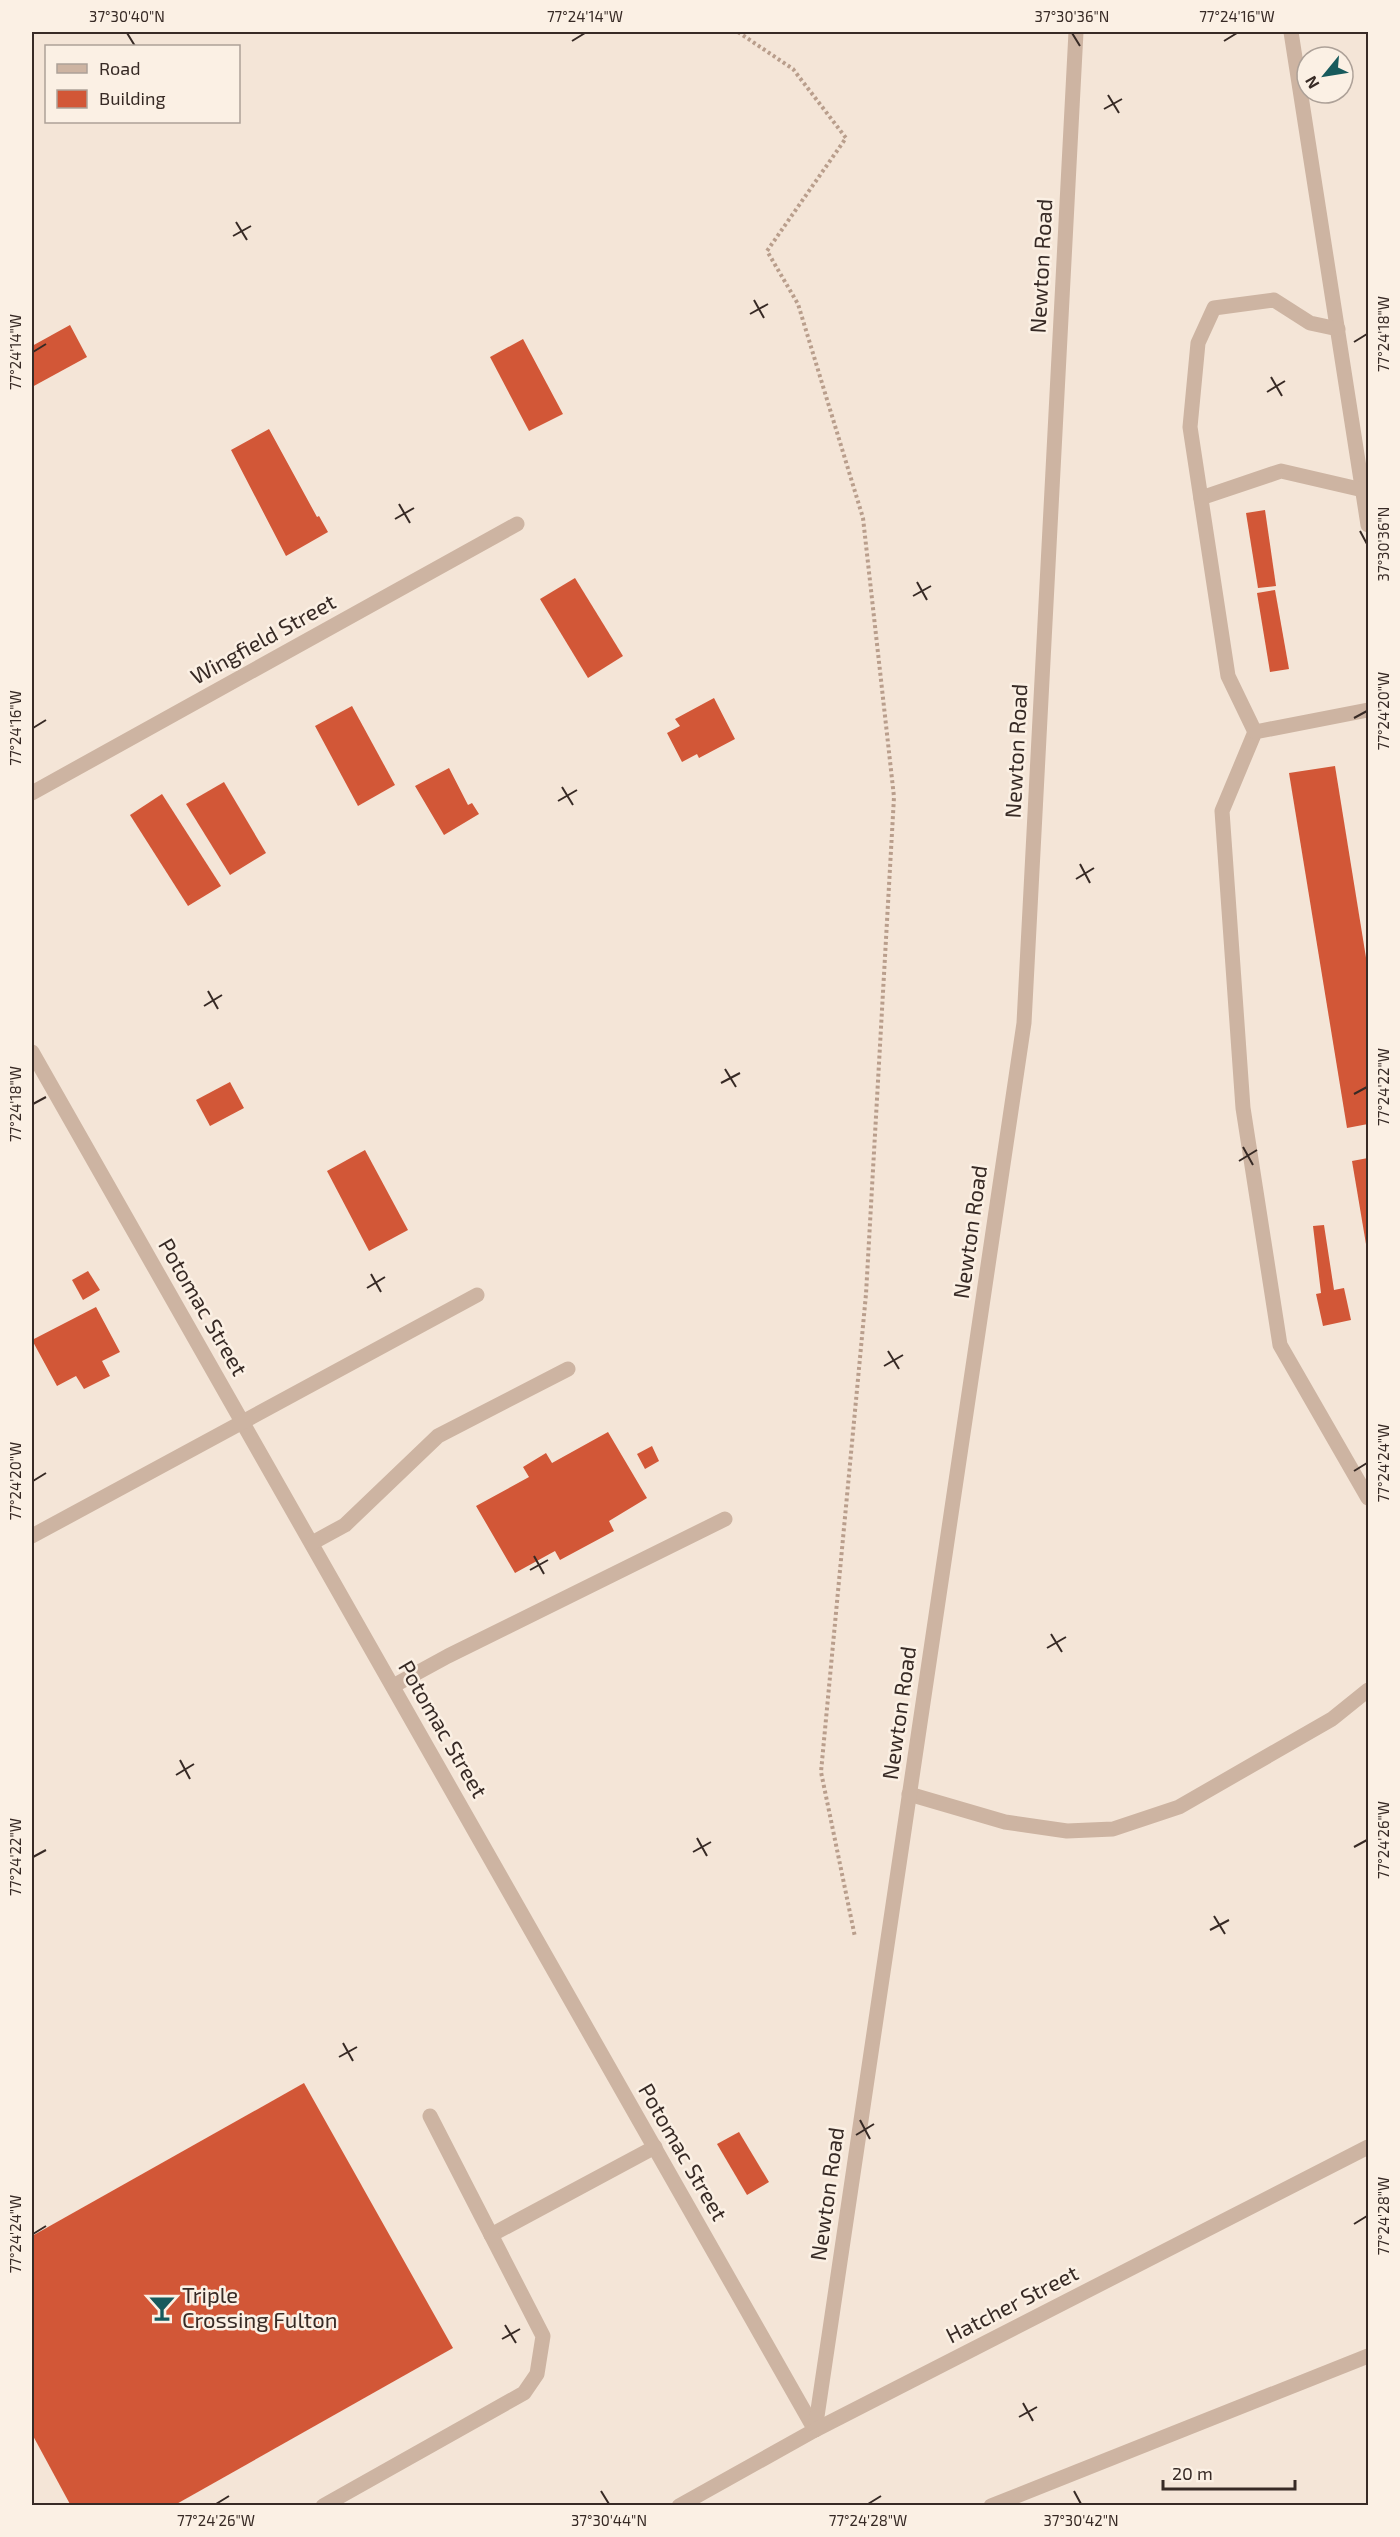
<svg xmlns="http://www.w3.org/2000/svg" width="1400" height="2537" font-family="'Exo 2',sans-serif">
<rect width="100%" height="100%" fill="#f4e5d7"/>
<g fill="#d25737">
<polygon points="70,325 87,357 32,387 32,346"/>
<polygon points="523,339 563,414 529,431 490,357"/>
<polygon points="269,429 317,517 319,516 328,532 286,556 231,450"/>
<polygon points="1265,510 1276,586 1258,588 1246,513"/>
<polygon points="575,578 623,656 588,678 540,599"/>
<polygon points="1275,590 1289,669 1270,672 1257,593"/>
<polygon points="714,698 735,739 699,758 697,754 682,762 667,733 680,726 675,719"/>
<polygon points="352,706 395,785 358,806 315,726"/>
<polygon points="1335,766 1368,970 1368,1124 1347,1128 1289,773"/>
<polygon points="449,768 468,805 472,803 479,814 444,835 415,786"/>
<polygon points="224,782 266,853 230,875 186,804"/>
<polygon points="162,794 221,886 188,906 130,815"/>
<polygon points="230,1082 244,1108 210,1126 196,1100"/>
<polygon points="365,1150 408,1230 369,1251 327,1171"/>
<polygon points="1368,1158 1368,1250 1367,1250 1352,1161"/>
<polygon points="1324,1225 1334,1290 1344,1288 1351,1320 1323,1326 1316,1294 1321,1293 1313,1226"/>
<polygon points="88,1271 100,1290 83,1300 72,1280"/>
<polygon points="96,1307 120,1352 102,1361 110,1376 84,1389 76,1376 57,1386 32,1340"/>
<polygon points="608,1432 647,1498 609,1521 614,1531 560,1560 555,1551 515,1573 476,1506 529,1477 523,1467 546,1453 552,1463"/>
<polygon points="652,1446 659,1461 645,1469 637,1454"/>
<polygon points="304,2083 453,2348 173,2506 71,2506 32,2434 32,2236"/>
<polygon points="739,2132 769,2182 747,2195 717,2144"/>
</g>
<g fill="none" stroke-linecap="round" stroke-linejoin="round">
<polyline stroke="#b99e8c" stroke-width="4" stroke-dasharray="3 3" stroke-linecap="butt" points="738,32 793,69 846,138 767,251 798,304 863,518 894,797 866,1294 821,1772 855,1937"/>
<g stroke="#cdb4a2" stroke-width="15">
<polyline points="1291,32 1368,525"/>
<polyline points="1201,498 1281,471 1363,490"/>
<polyline points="1368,710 1255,732 1222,811 1243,1108 1280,1345 1368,1498"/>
<polyline points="1255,732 1228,676 1190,427 1198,343 1214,308 1274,300 1310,323 1338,329"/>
<polyline points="32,793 517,524"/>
<polyline points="32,1052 815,2430"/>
<polyline points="32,1536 477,1295"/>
<polyline points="312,1543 345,1525 438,1436 568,1369"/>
<polyline points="393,1686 448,1656 725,1519"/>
<polyline points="909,1794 1005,1822 1067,1831 1113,1829 1179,1807 1332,1719 1368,1690"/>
<polyline points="491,2235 655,2147"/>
<polyline points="815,2430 1024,1023 1076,32"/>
<polyline points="323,2506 524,2393 537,2374 543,2336 430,2116"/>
<polyline points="679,2506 815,2430 1368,2147"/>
<polyline points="991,2506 1368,2356"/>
</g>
</g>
<path fill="none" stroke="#372a25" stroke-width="2" d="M127 33 135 46M1072 33 1080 46M572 41 585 33M1224 41 1237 33M1108 95 1119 113M1104 109 1122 99M236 222 247 240M233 236 251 226M754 300 764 318M750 314 768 304M1354 342 1367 334M33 352 46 344M1271 377 1282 396M1267 392 1285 381M399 504 410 523M395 519 414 508M1360 531 1367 544M917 582 927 600M913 596 931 586M1354 718 1367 711M33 728 46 720M562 787 573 805M558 801 577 790M1080 864 1090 883M1076 879 1094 868M208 991 218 1009M204 1006 222 995M725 1069 736 1087M721 1083 740 1073M1354 1094 1367 1087M33 1104 46 1097M1243 1147 1253 1165M1239 1161 1257 1150M371 1274 381 1292M367 1288 385 1277M888 1351 899 1369M884 1366 903 1355M1354 1471 1367 1463M33 1481 46 1473M534 1556 544 1574M530 1570 548 1560M1051 1634 1062 1652M1047 1648 1066 1637M180 1760 190 1779M176 1775 194 1764M697 1838 707 1856M1354 1847 1367 1840M693 1852 711 1842M33 1857 46 1850M1214 1916 1225 1934M1210 1930 1229 1920M343 2043 353 2061M339 2057 357 2047M860 2120 870 2139M856 2135 874 2124M1354 2224 1367 2216M33 2234 46 2226M505 2325 516 2343M502 2339 520 2329M1023 2403 1033 2421M1019 2417 1037 2407M601 2491 609 2504M1074 2491 1081 2504M216 2504 229 2496M868 2504 881 2496"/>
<defs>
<symbol id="bar-bare" viewBox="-9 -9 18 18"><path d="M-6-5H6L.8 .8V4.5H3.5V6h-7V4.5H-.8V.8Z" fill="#175a5c" stroke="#fbf0e4" stroke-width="2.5" paint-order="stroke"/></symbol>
</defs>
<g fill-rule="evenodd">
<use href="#bar-bare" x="143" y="2289" width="38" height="38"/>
</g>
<g text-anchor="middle" stroke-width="5" stroke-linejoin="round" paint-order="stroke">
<g font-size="22" fill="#372a25" stroke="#fbf0e4">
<text transform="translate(1041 266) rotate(-87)" y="8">Newton Road</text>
<text transform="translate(263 639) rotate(-29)" y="8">Wingfield Street</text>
<text transform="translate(1016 751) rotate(-87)" y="8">Newton Road</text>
<text transform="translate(970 1232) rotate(-82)" y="8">Newton Road</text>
<text transform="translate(203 1307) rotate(60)" y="8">Potomac Street</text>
<text transform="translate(899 1713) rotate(-82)" y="8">Newton Road</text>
<text transform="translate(443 1729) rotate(60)" y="8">Potomac Street</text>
<text transform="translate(683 2152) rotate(60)" y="8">Potomac Street</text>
<text transform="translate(827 2194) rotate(-82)" y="8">Newton Road</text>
<text transform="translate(1012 2304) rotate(-27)" y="8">Hatcher Street</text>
</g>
<g font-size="22" fill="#372a25" stroke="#fbf0e4" text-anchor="start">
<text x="182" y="2303">Triple<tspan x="182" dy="25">Crossing Fulton</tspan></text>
</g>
</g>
<rect width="1400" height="2537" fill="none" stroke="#fbf0e4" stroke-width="66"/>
<rect x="45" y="45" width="195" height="78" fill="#fbf0e4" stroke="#ada198" stroke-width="1.5"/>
<rect x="57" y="64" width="30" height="9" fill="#cdb4a2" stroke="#ada198" stroke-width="1.5"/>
<text x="99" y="75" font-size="18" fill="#372a25">Road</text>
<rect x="57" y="90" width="30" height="18" fill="#d25737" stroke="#ada198" stroke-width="1.5"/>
<text x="99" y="105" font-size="18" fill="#372a25">Building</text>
<g transform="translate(1325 75) rotate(240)"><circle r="28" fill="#fbf0e4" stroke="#ada198" stroke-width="1.5"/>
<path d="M0-4.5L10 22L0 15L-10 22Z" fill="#175a5c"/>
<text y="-9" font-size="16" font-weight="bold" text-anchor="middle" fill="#372a25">N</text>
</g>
<path d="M1163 2480v9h132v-9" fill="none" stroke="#372a25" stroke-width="3"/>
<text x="1172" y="2480" font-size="18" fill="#372a25" stroke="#fbf0e4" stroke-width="4.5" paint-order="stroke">20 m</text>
<rect x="33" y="33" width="1334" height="2471" fill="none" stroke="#372a25" stroke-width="2"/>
<g font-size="15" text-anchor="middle" fill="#372a25">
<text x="127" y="22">37°30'40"N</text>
<text x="585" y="22">77°24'14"W</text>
<text x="1072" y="22">37°30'36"N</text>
<text x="1237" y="22">77°24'16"W</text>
<text transform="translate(1384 334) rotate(-90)" y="5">77°24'18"W</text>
<text transform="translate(16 352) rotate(-90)" y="5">77°24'14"W</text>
<text transform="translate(1384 544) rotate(-90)" y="5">37°30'36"N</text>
<text transform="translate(1384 711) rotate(-90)" y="5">77°24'20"W</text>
<text transform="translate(16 728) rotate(-90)" y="5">77°24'16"W</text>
<text transform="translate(1384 1087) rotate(-90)" y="5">77°24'22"W</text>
<text transform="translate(16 1104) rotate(-90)" y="5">77°24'18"W</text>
<text transform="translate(1384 1463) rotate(-90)" y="5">77°24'24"W</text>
<text transform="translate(16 1481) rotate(-90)" y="5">77°24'20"W</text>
<text transform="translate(1384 1840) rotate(-90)" y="5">77°24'26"W</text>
<text transform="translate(16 1857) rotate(-90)" y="5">77°24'22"W</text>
<text transform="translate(1384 2216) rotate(-90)" y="5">77°24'28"W</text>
<text transform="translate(16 2234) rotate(-90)" y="5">77°24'24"W</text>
<text x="216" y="2526">77°24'26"W</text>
<text x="609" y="2526">37°30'44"N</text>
<text x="868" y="2526">77°24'28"W</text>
<text x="1081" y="2526">37°30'42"N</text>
</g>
</svg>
